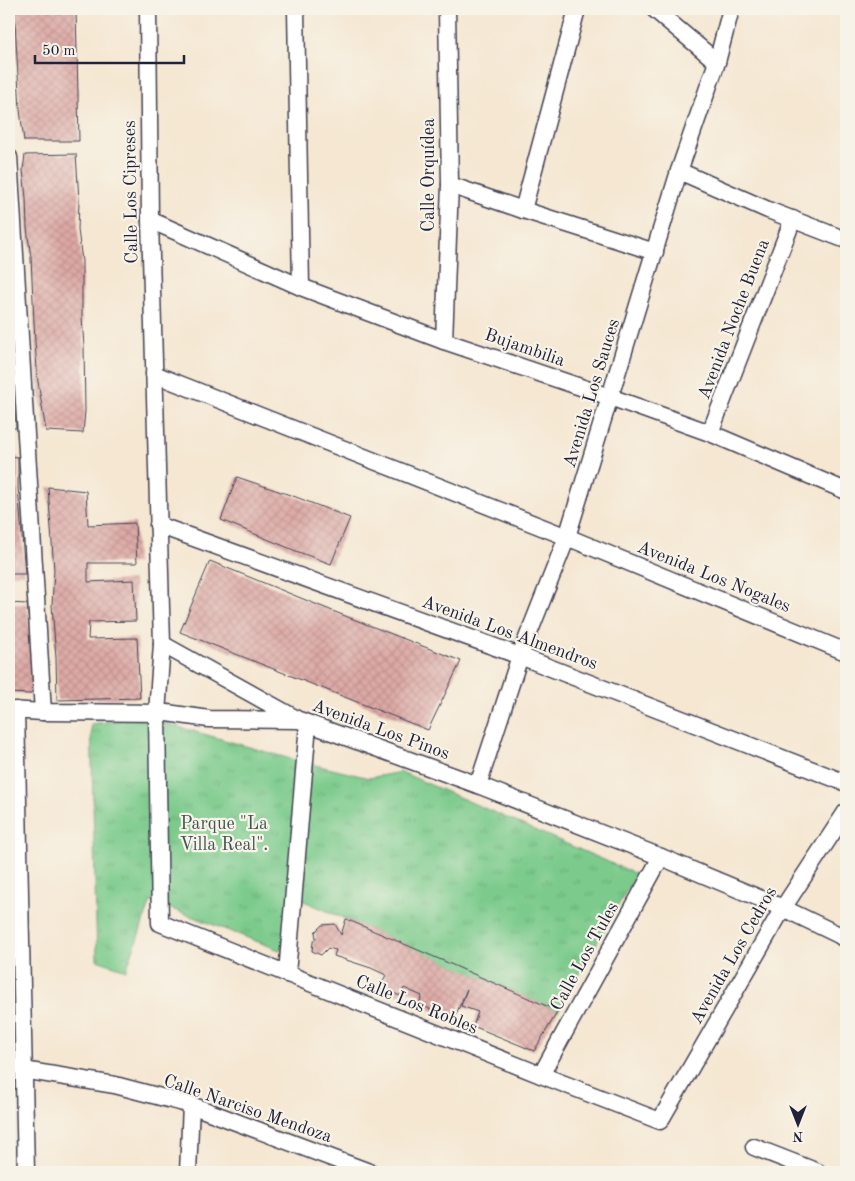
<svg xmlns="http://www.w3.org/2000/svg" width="855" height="1181" font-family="'Old Standard TT',serif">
<defs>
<pattern id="grass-tufts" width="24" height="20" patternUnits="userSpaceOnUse" patternTransform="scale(1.25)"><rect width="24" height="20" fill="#7bcb8c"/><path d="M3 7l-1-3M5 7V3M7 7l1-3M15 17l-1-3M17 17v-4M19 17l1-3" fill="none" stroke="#6aae7a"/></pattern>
<pattern id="building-cross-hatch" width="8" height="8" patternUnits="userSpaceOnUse" patternTransform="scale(1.25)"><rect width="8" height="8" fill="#dda9a5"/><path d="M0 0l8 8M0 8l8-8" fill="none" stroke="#bd918f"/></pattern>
</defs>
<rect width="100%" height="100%" fill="#f7f3e8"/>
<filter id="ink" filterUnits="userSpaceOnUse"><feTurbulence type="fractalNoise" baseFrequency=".02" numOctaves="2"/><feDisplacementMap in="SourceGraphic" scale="10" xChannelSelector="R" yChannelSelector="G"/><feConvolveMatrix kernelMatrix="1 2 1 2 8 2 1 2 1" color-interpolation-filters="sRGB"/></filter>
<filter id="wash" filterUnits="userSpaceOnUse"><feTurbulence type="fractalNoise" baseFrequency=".0096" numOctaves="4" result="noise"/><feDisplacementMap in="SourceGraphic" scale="20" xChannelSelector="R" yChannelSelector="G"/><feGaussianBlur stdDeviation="1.12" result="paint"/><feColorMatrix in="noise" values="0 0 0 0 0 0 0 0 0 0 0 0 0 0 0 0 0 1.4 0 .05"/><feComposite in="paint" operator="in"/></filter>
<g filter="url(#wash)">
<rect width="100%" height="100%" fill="#f5e7d2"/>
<polygon fill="url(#grass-tufts)" stroke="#4e7664" points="144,717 291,759 369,778 401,772 636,874 558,1011 290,895 282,951 151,901 126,970 97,960 91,724"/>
<g id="blocks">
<g fill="url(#building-cross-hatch)">
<polygon points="13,9 76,9 79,141 24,141 20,110 15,22"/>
<polygon points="76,154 79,200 78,230 82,261 82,318 84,346 85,411 83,433 46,431 38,382 35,342 31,258 27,228 26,198 23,170 25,155"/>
<polygon points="9,341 11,342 15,398 16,428 9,428"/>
<polygon points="9,456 18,457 18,487 25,574 9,574"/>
<polygon points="237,477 296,497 350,518 331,564 296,551 221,520"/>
<polygon points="48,487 86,491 88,525 135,523 137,563 88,563 88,582 134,580 136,621 89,622 88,639 137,638 140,698 57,700 56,658 52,605 54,570"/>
<polygon points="210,561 335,612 461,661 428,730 180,632"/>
<polygon points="9,603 27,604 35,687 30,694 9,693"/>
<polygon points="346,919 439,959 558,1011 534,1051 473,1026 478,1012 461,1006 467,989 454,1019 438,1014 419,1003 422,996 404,988 400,996 380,987 386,975 371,968 334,956 336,950 328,948 321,955 312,951 313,942 316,938 315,932 322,925 335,924 341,935"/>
</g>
</g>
</g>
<g filter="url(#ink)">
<use href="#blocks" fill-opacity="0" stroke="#424052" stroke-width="1"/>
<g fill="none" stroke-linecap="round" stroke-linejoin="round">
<defs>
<g id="street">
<polyline points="148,9 150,220 162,644 157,713 160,923 541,1075 660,1121 783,908 846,812"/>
<polyline points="296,9 301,287"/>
<polyline points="654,9 717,62"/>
<polyline points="9,157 43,712"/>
<polyline points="679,171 768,210 846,240"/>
<polyline points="450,185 523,210 655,252"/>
<polyline points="523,210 577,9"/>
<polyline points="150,220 301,287 444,341 610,397 710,433 846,491"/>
<polyline points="444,341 450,185 447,9"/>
<polyline points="154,374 567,537 846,652"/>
<polyline points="710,433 793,219"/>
<polyline points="158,525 520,656 846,783"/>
<polyline points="162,644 295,718"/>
<polyline points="9,710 43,712 167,713 209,719 299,720 478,785 661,857 783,908 839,935 846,940"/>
<polyline points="16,710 26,1172"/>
<polyline points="478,785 520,656 567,537 679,171 717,62 731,9"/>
<polyline points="287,974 308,724"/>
<polyline points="23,1070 115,1085 191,1105 369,1172"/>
<polyline points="541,1075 661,857"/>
<polyline points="754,1147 818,1172"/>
<polyline points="188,1172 191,1105"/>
</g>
</defs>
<use href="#street" stroke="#424052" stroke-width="19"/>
<use href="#street" stroke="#fff" stroke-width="16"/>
</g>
</g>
<g text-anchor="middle" stroke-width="4.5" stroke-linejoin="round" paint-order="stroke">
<g font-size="18" fill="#22223b" stroke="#f7f3e8">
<text transform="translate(428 175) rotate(-90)" y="6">Calle Orquídea</text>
<text transform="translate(130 192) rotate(-91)" y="6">Calle Los Cipreses</text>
<text transform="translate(733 319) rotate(-69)" y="6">Avenida Noche Buena</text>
<text transform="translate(525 347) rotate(19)" y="6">Bujambilia</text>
<text transform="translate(591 393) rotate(-73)" y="6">Avenida Los Sauces</text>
<text transform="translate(714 576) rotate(22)" y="6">Avenida Los Nogales</text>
<text transform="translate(510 632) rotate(20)" y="6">Avenida Los Almendros</text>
<text transform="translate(381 729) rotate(20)" y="6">Avenida Los Pinos</text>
<text transform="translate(733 955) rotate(-60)" y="6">Avenida Los Cedros</text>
<text transform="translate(584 956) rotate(-61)" y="6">Calle Los Tules</text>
<text transform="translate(417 1004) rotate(22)" y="6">Calle Los Robles</text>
<text transform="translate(248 1108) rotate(19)" y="6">Calle Narciso Mendoza</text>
</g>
<g font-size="18" fill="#3d5553" stroke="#f7f3e8">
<text x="224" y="829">Parque "La<tspan x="224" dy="21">Villa Real".</tspan></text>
</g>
</g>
<rect width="855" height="1181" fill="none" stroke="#f7f3e8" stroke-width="30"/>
<g transform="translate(798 1124) rotate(180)" stroke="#f7f3e8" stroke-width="4" paint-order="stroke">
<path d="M0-4L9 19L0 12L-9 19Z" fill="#22223b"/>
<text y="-8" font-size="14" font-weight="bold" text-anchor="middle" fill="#22223b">N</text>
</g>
<path d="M35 55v8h149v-8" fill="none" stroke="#22223b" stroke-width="2.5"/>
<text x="42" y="55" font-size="15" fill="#22223b" stroke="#f7f3e8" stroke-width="4" paint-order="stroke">50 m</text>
</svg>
